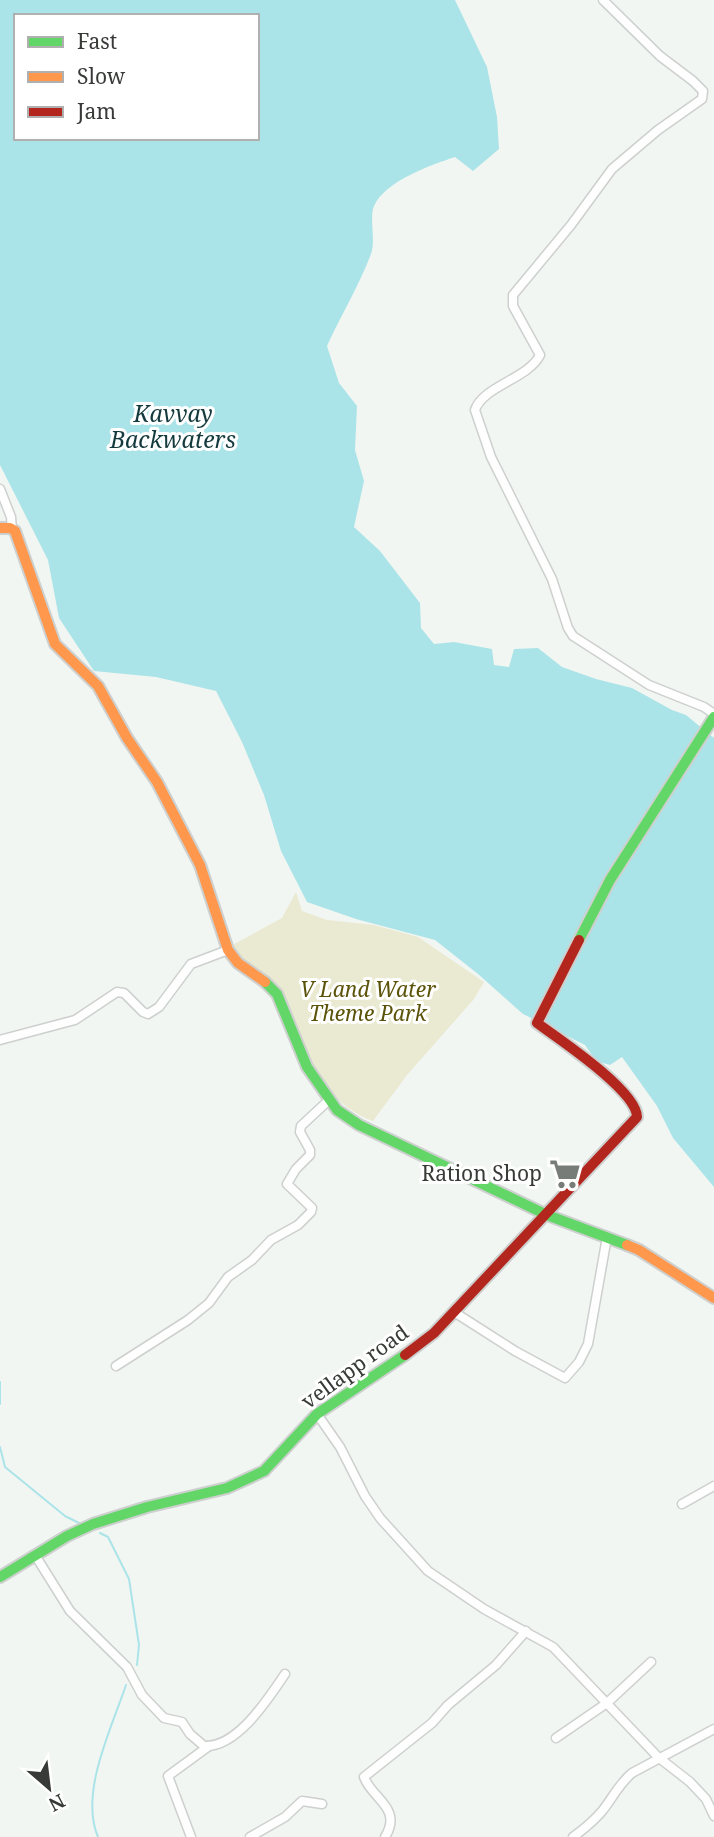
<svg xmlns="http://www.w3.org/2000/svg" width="714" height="1837" font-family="'Noto Serif',serif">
<rect width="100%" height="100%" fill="#f2f6f2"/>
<path fill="#eae9d1" d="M296 892 302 911 327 920 374 925 418 937 484 982 474 999 407 1075 373 1121C335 1108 316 1074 301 1039 296 1028 293 1014 286 1004 270 983 247 966 229 947L282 918Z"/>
<path fill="#abe4e8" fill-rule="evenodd" d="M0 0H455L487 67 497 117 499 149 473 171 455 157C431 165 385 181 374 206 369 218 376 240 371 254 359 286 341 315 327 346L339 383 357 406 355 450 364 481 354 527 380 551 420 603 421 628 434 644 454 642 492 649 494 665 509 667 514 649 538 648 562 667 596 679 632 688 672 710 686 715 714 738V1187L673 1138 657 1106 622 1057 610 1065 596 1061 585 1045 523 1014 478 974 435 940 356 919 307 902 281 851 264 795 242 742 216 691 156 677 94 671 59 618 48 560 0 465ZM16 16H257V138H16Z"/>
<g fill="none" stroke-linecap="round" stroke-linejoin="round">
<g stroke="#abe4e8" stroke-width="2">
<polyline points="0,1382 0,1404"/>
<polyline points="0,1447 5,1467 65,1516 79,1523"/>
<polyline points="100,1533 108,1537 129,1579 139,1645 137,1665"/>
<path d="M98 1837C79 1793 112 1727 126 1685"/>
</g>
<defs>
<g id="street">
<path d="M603 0 660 56 693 81 703 91 702 99 658 130 612 169 571 225 513 295V306L540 355C528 379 483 386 475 410L491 457 552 579 568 628 573 636 649 685 704 707 714 714"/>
<polyline points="0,489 11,517 12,530"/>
<polyline points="0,1040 75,1020 117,992 124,993 143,1012 148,1014 159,1007 191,964 228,950"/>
<polyline points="454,1312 515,1351 565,1378 579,1362 588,1344 607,1237"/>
<polyline points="116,1366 188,1320 209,1303 228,1277 252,1260 271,1240 298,1225 311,1212 312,1208 287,1184 296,1169 310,1155 310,1150 300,1132 301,1126 329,1100"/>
<polyline points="317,1414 340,1447 365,1496 380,1518 428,1571 484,1609 553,1647 658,1757 690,1782 706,1799 714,1816"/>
<polyline points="682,1504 714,1486"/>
<path d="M35 1555 70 1611 127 1667 142 1695 164 1718 182 1722 190 1734 204 1746C237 1748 268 1699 285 1674"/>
<polyline points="556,1738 607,1703 651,1662"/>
<polyline points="191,1837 168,1776 209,1746"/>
<polyline points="250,1837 285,1817 302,1801 322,1804"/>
<path d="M385 1837C403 1808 372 1799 364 1777L432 1723 448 1705 496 1665 526 1631"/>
<path d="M573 1837C584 1829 594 1821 603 1810 613 1797 619 1784 632 1773L714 1729"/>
</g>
<g id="fast">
<polyline points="579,940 610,880 714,717"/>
<polyline points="265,982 277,994 307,1067 337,1110 359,1125 547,1215 627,1245"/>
<polyline points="0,1577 67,1536 93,1524 147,1507 227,1488 264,1471 317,1414 405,1355"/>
</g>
<g id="slow">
<polyline points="0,528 10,528 15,531 55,644 98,686 127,738 157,782 200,865 228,950 238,963 265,982"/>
<polyline points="627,1245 639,1250 714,1298"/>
</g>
<path id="jam" d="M405 1355 434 1333 637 1117C637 1091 559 1039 537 1023L579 940"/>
</defs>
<use href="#street" stroke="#cdd0ce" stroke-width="11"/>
<use href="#fast" stroke="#cdd0ce" stroke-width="14"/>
<use href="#slow" stroke="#cdd0ce" stroke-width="14"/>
<use href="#jam" stroke="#cdd0ce" stroke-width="14"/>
<use href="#street" stroke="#fdfefd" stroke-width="8"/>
<use href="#fast" stroke="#63d668" stroke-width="10"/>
<use href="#slow" stroke="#ff974d" stroke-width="10"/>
<use href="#jam" stroke="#b3261e" stroke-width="10"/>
</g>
<defs>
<symbol id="supermarket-bare" viewBox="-9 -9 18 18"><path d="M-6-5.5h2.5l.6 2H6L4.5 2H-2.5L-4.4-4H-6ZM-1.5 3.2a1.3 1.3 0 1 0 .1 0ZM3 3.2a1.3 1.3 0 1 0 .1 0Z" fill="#787c78" stroke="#fff" stroke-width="2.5" paint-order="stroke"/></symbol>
</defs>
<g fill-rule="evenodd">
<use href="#supermarket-bare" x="543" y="1152" width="44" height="44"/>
</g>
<g text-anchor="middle" stroke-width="6" stroke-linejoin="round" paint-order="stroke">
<g font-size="21" font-style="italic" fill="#5c530a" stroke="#fff">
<text x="368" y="997">V Land Water<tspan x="368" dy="24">Theme Park</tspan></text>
</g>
<g font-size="21" fill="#373a37" stroke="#fff" text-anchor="end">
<text x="542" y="1181">Ration Shop</text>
</g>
<g font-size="21" fill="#373a37" stroke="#fff">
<text transform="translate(355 1367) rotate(-36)" y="7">vellapp road</text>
</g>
<g font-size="23" font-style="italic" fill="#143a3d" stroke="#fff">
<text x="173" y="422">Kavvay<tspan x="173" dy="26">Backwaters</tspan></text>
</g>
</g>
<rect x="14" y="14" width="245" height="126" fill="#ffffff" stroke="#afb0af" stroke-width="2"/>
<rect x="28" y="37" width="35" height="10" fill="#63d668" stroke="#afb0af" stroke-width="2"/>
<text x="77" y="49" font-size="21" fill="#373a37">Fast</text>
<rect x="28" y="72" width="35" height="10" fill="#ff974d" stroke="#afb0af" stroke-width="2"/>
<text x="77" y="84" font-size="21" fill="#373a37">Slow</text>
<rect x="28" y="107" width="35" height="10" fill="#b3261e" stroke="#afb0af" stroke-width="2"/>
<text x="77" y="119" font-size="21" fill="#373a37">Jam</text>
<g transform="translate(49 1788) rotate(152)" stroke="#ffffff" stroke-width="5" paint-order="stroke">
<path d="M0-5L12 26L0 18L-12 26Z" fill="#373a37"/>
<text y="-10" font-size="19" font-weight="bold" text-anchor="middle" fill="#373a37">N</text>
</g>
</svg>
